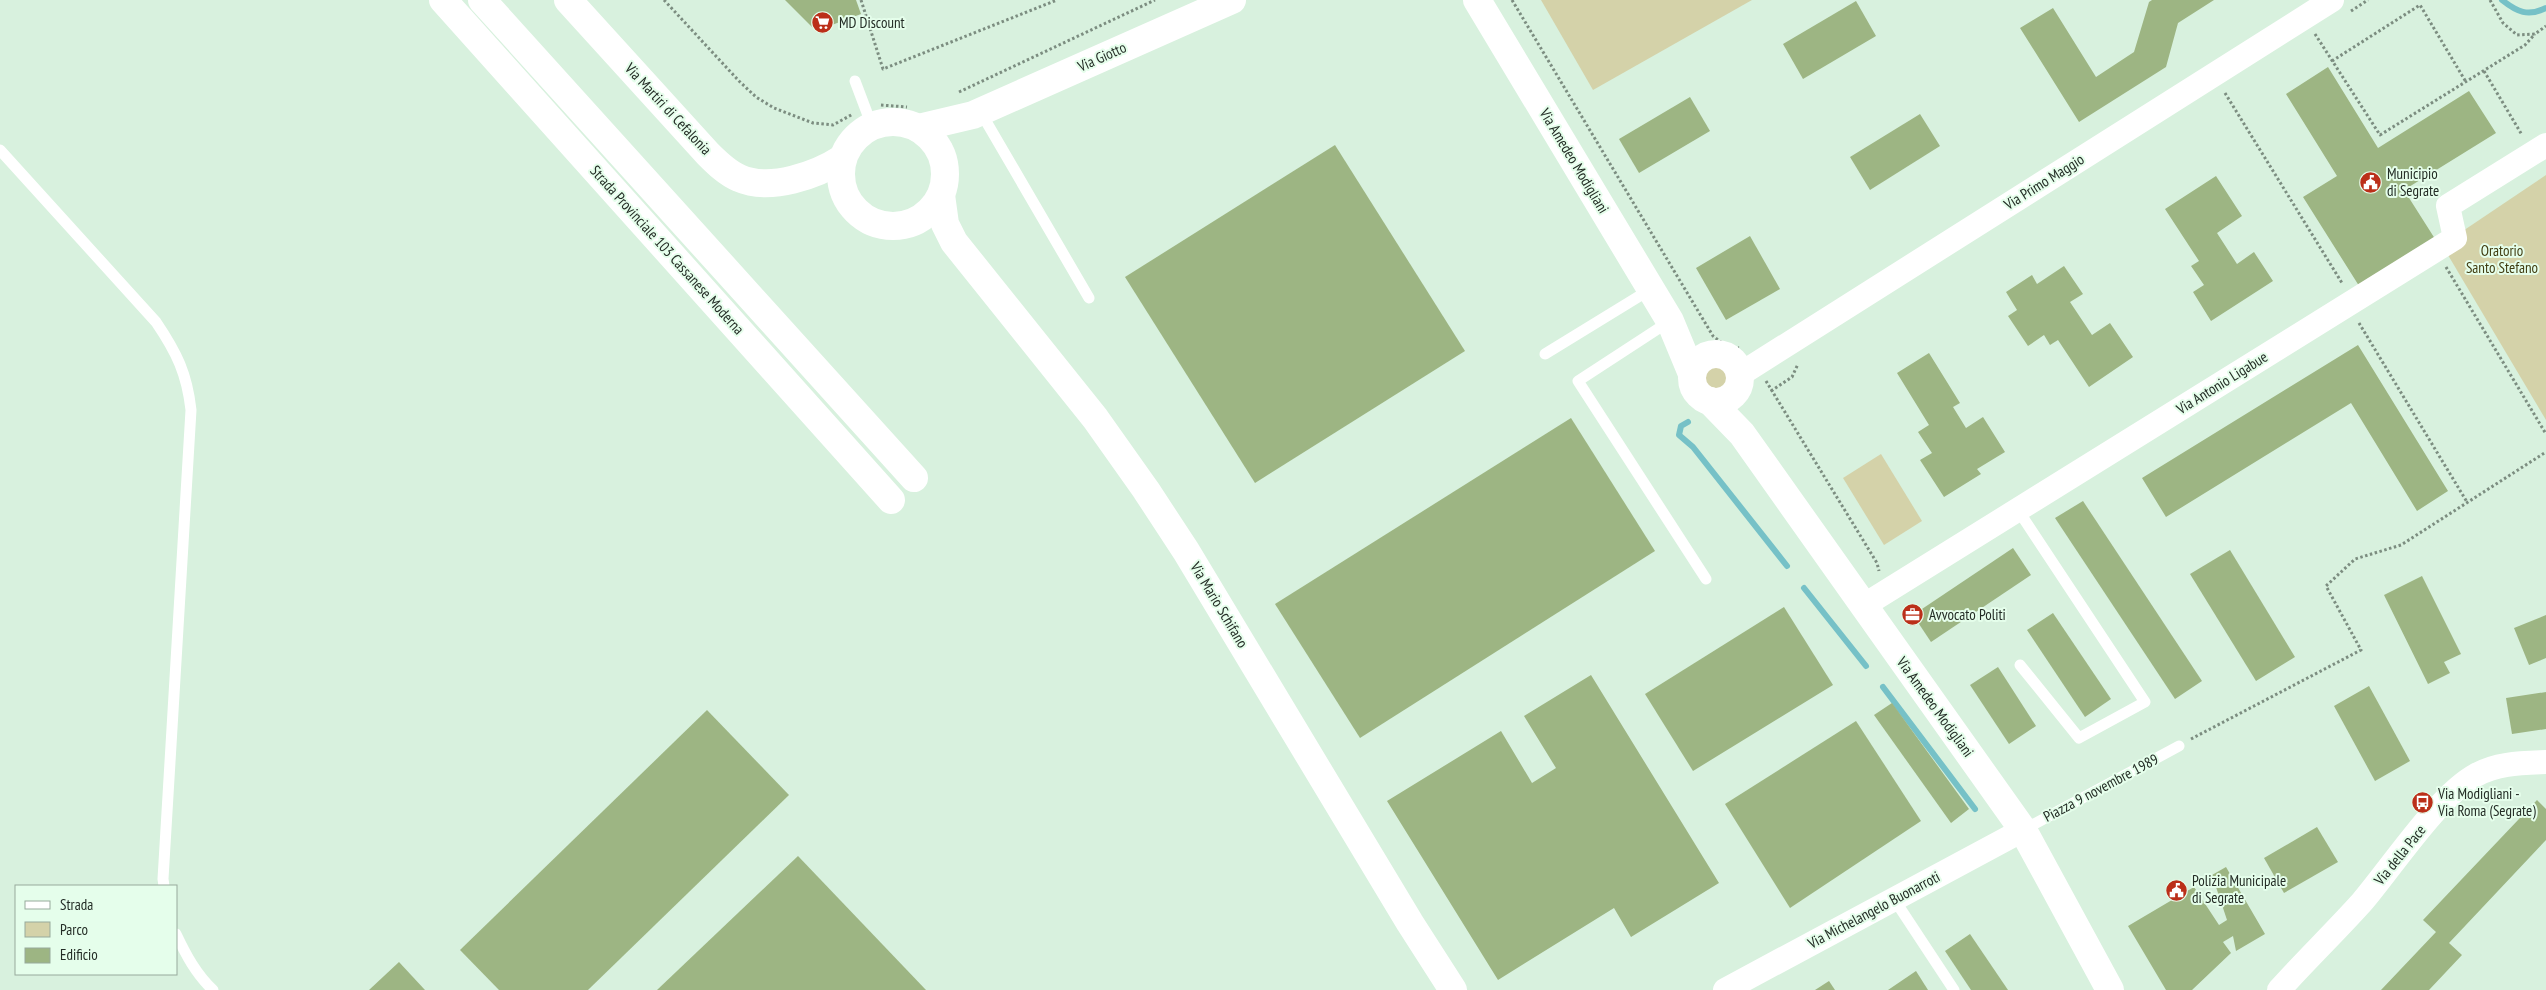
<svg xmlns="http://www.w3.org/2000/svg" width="2546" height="990" font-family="'PT Sans Narrow',sans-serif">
<rect width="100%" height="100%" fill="#d8f1de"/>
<g fill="#d4d2a9">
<polygon points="1541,0 1752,0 1593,90"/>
<polygon points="2546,175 2546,420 2442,245"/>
<circle cx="1716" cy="378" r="16"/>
<polygon points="1881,454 1922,521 1884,545 1843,478"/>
</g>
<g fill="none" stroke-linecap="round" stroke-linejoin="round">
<g stroke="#76c1c7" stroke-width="6">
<path d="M2502 0C2517 12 2528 17 2546 8"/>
<polyline points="1688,422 1681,426 1679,435 1693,447 1787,566"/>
<polyline points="1804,588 1866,666"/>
<polyline points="1883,687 1975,809"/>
</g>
</g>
<g fill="#9db583">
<polygon points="785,0 856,0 861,14 816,31"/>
<polygon points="2152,0 2214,0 2178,23 2166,67 2079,122 2020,28 2053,8 2096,77 2134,52 2149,2"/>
<polygon points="1856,1 1876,36 1803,79 1783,44"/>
<polygon points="2328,67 2378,148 2469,91 2496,133 2404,190 2437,242 2361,289 2303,197 2337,176 2286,94"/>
<polygon points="1690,97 1710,131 1639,173 1619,139"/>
<polygon points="1920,114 1940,146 1870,190 1850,157"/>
<polygon points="1335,145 1465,351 1255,483 1125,277"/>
<polygon points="2216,176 2242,216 2217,233 2237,264 2254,252 2273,281 2211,321 2193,292 2204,285 2191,266 2199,261 2165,209"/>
<polygon points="1750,236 1780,289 1726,320 1696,268"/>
<polygon points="2064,266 2083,294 2070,302 2092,335 2110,323 2133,357 2089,387 2058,340 2050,345 2044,335 2028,346 2008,316 2017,310 2006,292 2032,275 2037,284"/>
<polygon points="2358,345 2448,491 2417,511 2351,403 2166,517 2142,478"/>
<polygon points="1929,353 1960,403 1953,407 1966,428 1983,417 2005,452 1977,469 1981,474 1944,497 1920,460 1932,453 1918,432 1929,425 1897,373"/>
<polygon points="1571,418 1655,551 1360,738 1275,604"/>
<polygon points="2083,501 2202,681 2175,699 2055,518"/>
<polygon points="2013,548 2031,575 1931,642 1913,615"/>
<polygon points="2230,550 2295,657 2256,681 2190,574"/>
<polygon points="2422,576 2461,654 2444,662 2450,673 2428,684 2384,595"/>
<polygon points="1784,607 1833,685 1693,771 1645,694"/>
<polygon points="2053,613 2111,699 2085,717 2027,630"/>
<polygon points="2546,615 2546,658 2529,665 2514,628"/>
<polygon points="1998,667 2036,726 2009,744 1970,685"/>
<polygon points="1591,675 1719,883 1631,937 1614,908 1498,980 1387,801 1501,731 1532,783 1556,768 1524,716"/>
<polygon points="2369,686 2410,761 2375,781 2334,706"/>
<polygon points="2546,692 2546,729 2512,734 2506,698"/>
<polygon points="1892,703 1969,809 1951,823 1874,715"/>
<polygon points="707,710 789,795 588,990 499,990 460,950"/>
<polygon points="1856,721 1921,821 1790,908 1725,804"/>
<polygon points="2537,800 2546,809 2546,840 2449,943 2462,955 2429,990 2381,990 2436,932 2423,920"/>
<polygon points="2317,827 2338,862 2284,893 2264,858"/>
<polygon points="798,856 926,990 657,990"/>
<polygon points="2226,867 2265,934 2236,951 2233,936 2223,942 2231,953 2192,990 2166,990 2128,926 2194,887 2219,925 2227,920 2212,875"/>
<polygon points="1970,934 2008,990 1971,990 1945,951"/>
<polygon points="399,962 425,990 369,990"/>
<polygon points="1916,971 1928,990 1888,990"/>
<polygon points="1829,981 1835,990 1815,990"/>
</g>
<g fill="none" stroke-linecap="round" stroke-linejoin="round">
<g stroke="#7c8d80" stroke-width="3" stroke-dasharray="2.5 2.5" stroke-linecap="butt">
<polyline points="664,0 739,81 756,97 774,108 813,123 833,125 853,114"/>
<polyline points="861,0 883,69 1057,0"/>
<polyline points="1512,0 1713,336 1726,346 1739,348"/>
<polyline points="2490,0 2503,23 2517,35 2535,34 2546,26"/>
<polyline points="2351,11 2368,0"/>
<polyline points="2315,34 2380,135 2525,45 2535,34"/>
<polyline points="2332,61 2420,5 2466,82"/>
<polyline points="2484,71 2522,135"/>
<polyline points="959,92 1155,0"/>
<polyline points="2225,93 2342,283"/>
<polyline points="881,105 907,107"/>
<polyline points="2446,267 2546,434"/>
<polyline points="2359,323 2467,502"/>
<polyline points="1766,381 1877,563 1879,571"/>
<polyline points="1771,391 1792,377 1798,364"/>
<polyline points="2191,739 2361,650 2326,586 2355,559 2401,545 2546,452"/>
</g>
<g stroke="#fff" stroke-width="11">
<polyline points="855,81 872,126"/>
<polyline points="980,111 1089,298"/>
<path d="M0 150 156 322C177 353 187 374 191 410L163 879 164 886"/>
<polyline points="1670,321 1578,381 1706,579"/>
<polyline points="1545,354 1651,289"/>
<polyline points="2018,510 2145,702 2079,738 2020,665"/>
<polyline points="2023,830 2179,746"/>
<polyline points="1894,899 1954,990"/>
<path d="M176 934C186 955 196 974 213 990"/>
</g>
<g stroke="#fff" stroke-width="24">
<polyline points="1739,375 2332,0"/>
<polyline points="1863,606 2455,238 2448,206 2546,145"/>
<polyline points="1725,990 2023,830"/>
<path d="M2279 990C2306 960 2335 932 2362 902 2391 868 2439 795 2476 775 2497 763 2522 763 2546 762"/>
</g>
<g stroke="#fff" stroke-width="28">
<path d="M568 0 708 154C717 163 727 173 739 178 770 192 817 175 843 158"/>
<polyline points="1477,0 1670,321 1692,374"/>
<circle cx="893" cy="174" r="52"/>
<polyline points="918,128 973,115 1232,0"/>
<polyline points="941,195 945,224 954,242 1095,418 1146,490 1186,551 1410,923 1453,990"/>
<circle cx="1716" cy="378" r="24"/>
<polyline points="1710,401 1742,434 2023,830 2110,990"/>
</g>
<g stroke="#fff" stroke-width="28">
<polyline points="443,0 891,500"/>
<polyline points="482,0 914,478"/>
</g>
</g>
<defs>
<symbol id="supermarket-disc" viewBox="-11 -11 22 22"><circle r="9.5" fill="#bb2f19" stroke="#e5feeb"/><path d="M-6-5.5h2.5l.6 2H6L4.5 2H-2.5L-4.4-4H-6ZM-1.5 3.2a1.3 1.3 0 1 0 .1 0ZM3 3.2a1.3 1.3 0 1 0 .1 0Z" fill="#fff"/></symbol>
<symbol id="civic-disc" viewBox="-11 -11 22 22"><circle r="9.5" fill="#bb2f19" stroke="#e5feeb"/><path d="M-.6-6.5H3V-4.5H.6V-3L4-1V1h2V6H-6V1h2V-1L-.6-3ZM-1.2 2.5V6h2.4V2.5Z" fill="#fff"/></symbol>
<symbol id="office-disc" viewBox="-11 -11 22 22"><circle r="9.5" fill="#bb2f19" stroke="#e5feeb"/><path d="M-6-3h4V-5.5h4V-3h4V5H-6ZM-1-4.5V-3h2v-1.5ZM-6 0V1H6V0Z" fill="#fff"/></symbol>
<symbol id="bus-disc" viewBox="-11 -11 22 22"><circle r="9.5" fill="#bb2f19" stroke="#e5feeb"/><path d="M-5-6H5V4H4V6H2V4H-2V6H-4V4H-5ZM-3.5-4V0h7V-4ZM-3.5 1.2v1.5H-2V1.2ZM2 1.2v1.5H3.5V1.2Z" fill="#fff"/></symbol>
</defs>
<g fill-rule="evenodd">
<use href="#supermarket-disc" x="810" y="10" width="25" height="25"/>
<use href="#civic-disc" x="2358" y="170" width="25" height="25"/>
<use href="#office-disc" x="1900" y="602" width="25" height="25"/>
<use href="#bus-disc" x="2410" y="790" width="25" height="25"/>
<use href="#civic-disc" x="2164" y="878" width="25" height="25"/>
</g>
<g text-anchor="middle" stroke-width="4" stroke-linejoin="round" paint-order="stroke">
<g font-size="15" fill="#232c25" stroke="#e5feeb" text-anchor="start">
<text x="839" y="28">MD Discount</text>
<text x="2387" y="179">Municipio<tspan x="2387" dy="17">di Segrate</tspan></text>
<text x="1929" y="620">Avvocato Politi</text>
<text x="2438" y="799">Via Modigliani -<tspan x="2438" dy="17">Via Roma (Segrate)</tspan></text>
<text x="2192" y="886">Polizia Municipale<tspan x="2192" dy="17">di Segrate</tspan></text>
</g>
<g font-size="15" fill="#232c25" stroke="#e5feeb">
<text transform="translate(1102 57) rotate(-24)" y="5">Via Giotto</text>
<text transform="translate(668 109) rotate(47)" y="5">Via Martiri di Cefalonia</text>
<text transform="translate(1574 161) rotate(59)" y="5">Via Amedeo Modigliani</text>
<text transform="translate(2044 182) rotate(-32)" y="5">Via Primo Maggio</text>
<text transform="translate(667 250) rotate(48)" y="5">Strada Provinciale 103 Cassanese Moderna</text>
<text transform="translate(2222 383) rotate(-32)" y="5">Via Antonio Ligabue</text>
<text transform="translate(1219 605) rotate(59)" y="5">Via Mario Schifano</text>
<text transform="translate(1935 707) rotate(54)" y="5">Via Amedeo Modigliani</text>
<text transform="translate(2101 788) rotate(-28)" y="5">Piazza 9 novembre 1989</text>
<text transform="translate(2400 855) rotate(-51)" y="5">Via della Pace</text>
<text transform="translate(1874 910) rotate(-28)" y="5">Via Michelangelo Buonarroti</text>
</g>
<g font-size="15" fill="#403c10" stroke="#e5feeb">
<text x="2502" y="256">Oratorio<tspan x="2502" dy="17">Santo Stefano</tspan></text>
</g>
</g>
<rect x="15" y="885" width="162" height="90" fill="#e5feeb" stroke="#97aa9c"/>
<rect x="25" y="901" width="25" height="8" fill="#ffffff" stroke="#97aa9c"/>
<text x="60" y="910" font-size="15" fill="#232c25">Strada</text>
<rect x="25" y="922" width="25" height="15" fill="#d4d2a9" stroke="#97aa9c"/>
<text x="60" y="935" font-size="15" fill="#232c25">Parco</text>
<rect x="25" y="948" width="25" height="15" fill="#9db583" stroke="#97aa9c"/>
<text x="60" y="960" font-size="15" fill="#232c25">Edificio</text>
</svg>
